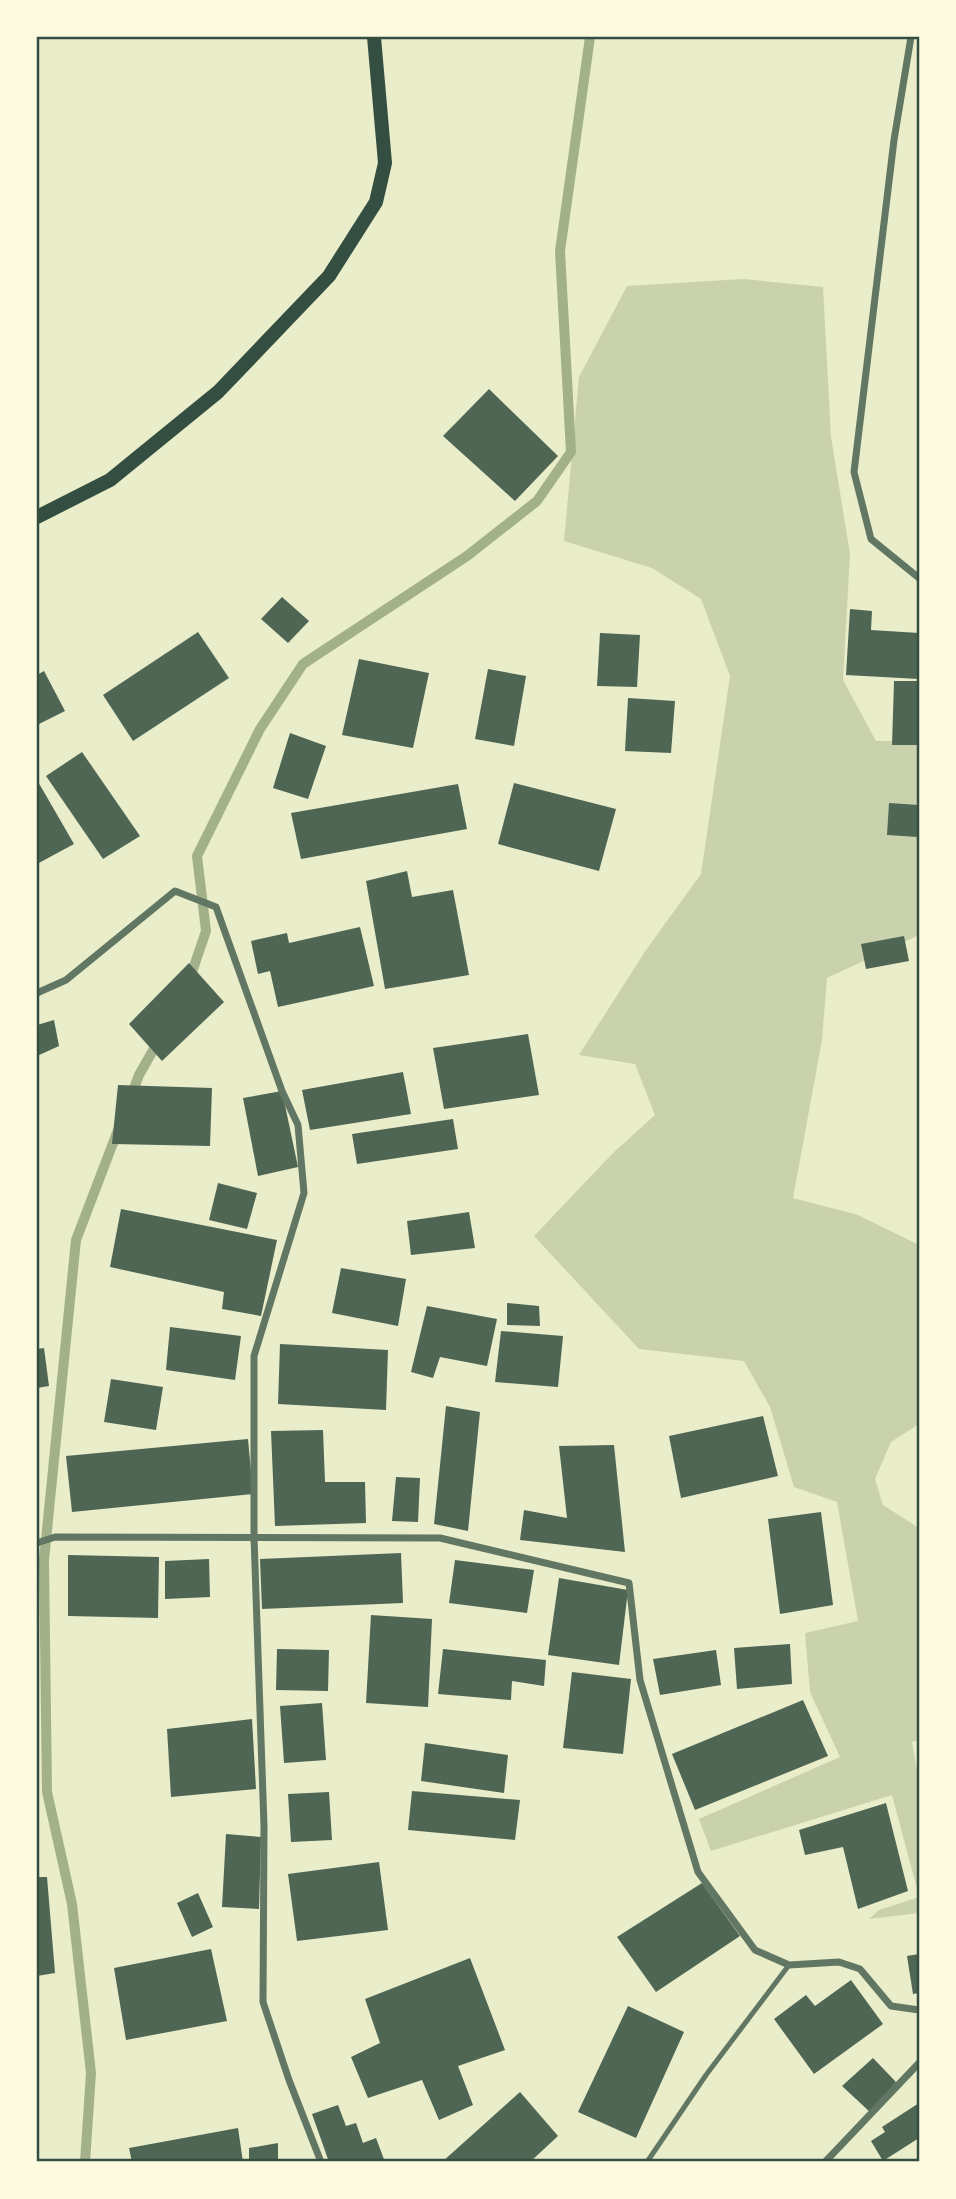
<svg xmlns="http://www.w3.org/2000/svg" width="956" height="2199" font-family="Inter,sans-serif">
<rect width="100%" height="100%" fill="#e9edc9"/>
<g fill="#cad2ad">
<polygon points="743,279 823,287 831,437 850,554 843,680 876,741 919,741 919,935 827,978 822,1040 793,1198 858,1215 919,1245 919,1424 891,1442 875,1479 883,1505 919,1528 919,1740 912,1742 919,1781 919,1896 892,1795 711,1851 699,1819 840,1757 810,1692 805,1633 858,1621 837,1502 794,1487 770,1407 744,1361 639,1349 534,1236 613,1153 655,1115 635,1064 579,1055 646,950 701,874 730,676 701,599 652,568 564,541 579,377 627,286"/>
<polygon points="919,1897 919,1913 869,1919 879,1910"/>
</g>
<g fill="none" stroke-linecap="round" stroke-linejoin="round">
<g stroke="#a3b18a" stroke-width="10">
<polyline points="189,981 206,931 197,856 260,729 303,664 467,556 537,501 571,452 560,251 590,37"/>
<polyline points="130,1099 139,1075 160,1038"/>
<polyline points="85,2162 91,2073 72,1904 47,1792 44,1560 76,1240 118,1130"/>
</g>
</g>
<g fill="#4f6655">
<polygon points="489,389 558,456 515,501 443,436"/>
<polygon points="282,597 309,621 288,643 261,619"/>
<polygon points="850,609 872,611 871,630 919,633 919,679 846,675"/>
<polygon points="198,632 229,678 133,741 103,695"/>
<polygon points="600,633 640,635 637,687 597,686"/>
<polygon points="359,659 429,673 413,748 342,735"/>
<polygon points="488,669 526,676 514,746 475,739"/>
<polygon points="44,671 65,711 37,725 37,675"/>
<polygon points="894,681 919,681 919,745 892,745"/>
<polygon points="628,698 675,701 671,753 625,751"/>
<polygon points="290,733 326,746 308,799 273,788"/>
<polygon points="82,752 140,836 103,859 46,776"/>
<polygon points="37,780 74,844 37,864"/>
<polygon points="514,783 616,809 599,871 498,844"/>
<polygon points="458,784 467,829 301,859 291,813"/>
<polygon points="889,803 919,805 918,837 887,835"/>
<polygon points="407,871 412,897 453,890 469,975 385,989 366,881"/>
<polygon points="360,927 374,986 278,1007 270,971 258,974 251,941 287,933 289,943"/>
<polygon points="904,936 909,961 866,969 861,944"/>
<polygon points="189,963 224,1002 162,1061 129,1024"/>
<polygon points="54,1020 59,1046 37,1056 37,1025"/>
<polygon points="528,1034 539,1095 444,1109 433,1048"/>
<polygon points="403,1072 411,1114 310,1130 302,1090"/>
<polygon points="118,1085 212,1088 210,1146 112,1144"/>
<polygon points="282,1091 298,1167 258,1176 243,1098"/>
<polygon points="453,1119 458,1149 357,1164 352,1134"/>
<polygon points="218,1183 257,1193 247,1229 209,1220"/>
<polygon points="121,1209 277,1240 261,1316 222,1309 224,1292 110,1267"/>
<polygon points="469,1212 475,1248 411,1255 407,1221"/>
<polygon points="341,1268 406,1279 398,1326 332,1313"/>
<polygon points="507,1303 539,1306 540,1326 507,1325"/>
<polygon points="427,1306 497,1319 487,1366 440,1357 433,1378 411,1372"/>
<polygon points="170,1327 241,1336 235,1380 166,1370"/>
<polygon points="501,1331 563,1336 558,1387 495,1382"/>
<polygon points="280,1344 388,1350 386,1410 278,1404"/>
<polygon points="44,1348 49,1386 37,1388 37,1349"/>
<polygon points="111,1379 163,1387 156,1430 104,1422"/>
<polygon points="446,1406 480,1412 468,1531 434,1524"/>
<polygon points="763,1416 778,1476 681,1498 669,1436"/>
<polygon points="323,1430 325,1482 365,1482 366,1523 275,1526 271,1431"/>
<polygon points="248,1439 253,1494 72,1512 66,1456"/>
<polygon points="614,1445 625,1552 520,1540 524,1510 567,1518 559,1446"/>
<polygon points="396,1477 420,1478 418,1522 392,1521"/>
<polygon points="821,1512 833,1605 780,1614 768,1519"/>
<polygon points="401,1553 403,1603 262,1609 260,1559"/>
<polygon points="68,1555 159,1557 158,1618 68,1616"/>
<polygon points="209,1559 210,1597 165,1599 165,1561"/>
<polygon points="455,1560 534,1570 527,1613 449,1603"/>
<polygon points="559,1578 628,1590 619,1665 548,1655"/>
<polygon points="371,1615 432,1619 428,1707 366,1703"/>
<polygon points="790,1644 792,1684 737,1689 734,1648"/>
<polygon points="277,1649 329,1650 328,1691 276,1690"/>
<polygon points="443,1649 546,1660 544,1686 512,1681 511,1700 438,1694"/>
<polygon points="716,1650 721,1685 660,1695 653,1659"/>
<polygon points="572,1672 631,1679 623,1754 563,1748"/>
<polygon points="803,1700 828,1756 695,1810 672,1754"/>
<polygon points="322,1703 326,1760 284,1763 280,1706"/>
<polygon points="252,1719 256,1789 171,1797 167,1729"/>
<polygon points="425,1743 508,1755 504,1793 421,1781"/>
<polygon points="412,1791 520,1800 515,1840 408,1830"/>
<polygon points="329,1792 332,1840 291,1842 288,1794"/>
<polygon points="886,1803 908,1891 858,1909 843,1847 805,1855 799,1830"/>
<polygon points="226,1834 261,1837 259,1909 222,1907"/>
<polygon points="379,1862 388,1930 297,1941 288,1874"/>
<polygon points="37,1877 47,1877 55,1973 37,1976"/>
<polygon points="702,1883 740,1936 656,1992 617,1937"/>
<polygon points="198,1893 213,1927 192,1937 177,1903"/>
<polygon points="211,1949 227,2021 126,2040 114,1968"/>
<polygon points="919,1954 919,1993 913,1994 907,1956"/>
<polygon points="470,1958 505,2050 458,2066 473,2105 439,2120 422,2080 368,2098 351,2057 380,2043 365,1999"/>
<polygon points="851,1980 883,2024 814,2074 774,2019 806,1995 815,2006"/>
<polygon points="628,2006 684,2032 636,2138 578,2112"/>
<polygon points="873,2058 896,2082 871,2113 842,2086"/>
<polygon points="520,2092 558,2136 530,2162 442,2162"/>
<polygon points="919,2103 919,2138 883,2161 871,2141 885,2132 882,2127"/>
<polygon points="338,2105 346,2126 356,2123 363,2143 376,2138 385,2162 329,2162 312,2114"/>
<polygon points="238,2128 243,2162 132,2162 129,2148"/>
<polygon points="278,2143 278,2162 249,2162 249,2148"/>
</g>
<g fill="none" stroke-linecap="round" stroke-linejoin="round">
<polyline stroke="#617663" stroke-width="5" points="647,2162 706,2075 789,1965"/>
<g stroke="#617663" stroke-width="7">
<polyline points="911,37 894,140 854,472 871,539 919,578"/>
<polyline points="37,993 66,980 175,891 216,907 282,1091 298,1125 304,1193 254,1356 254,1537 264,1826 263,2002 289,2080 321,2162"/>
<polyline points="37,1543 55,1537 440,1538 629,1583 640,1680 698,1872 755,1950 789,1965 839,1962 860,1969 891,2006 919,2010"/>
<polyline points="825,2162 919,2063"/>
</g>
<polyline stroke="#344e41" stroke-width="14" points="37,517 110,480 218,392 329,276 376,202 385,163 374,37"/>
</g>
<rect width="956" height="2199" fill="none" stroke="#fefae0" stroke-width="77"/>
<rect x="38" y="38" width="880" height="2122" fill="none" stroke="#344e41" stroke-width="2.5"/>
</svg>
